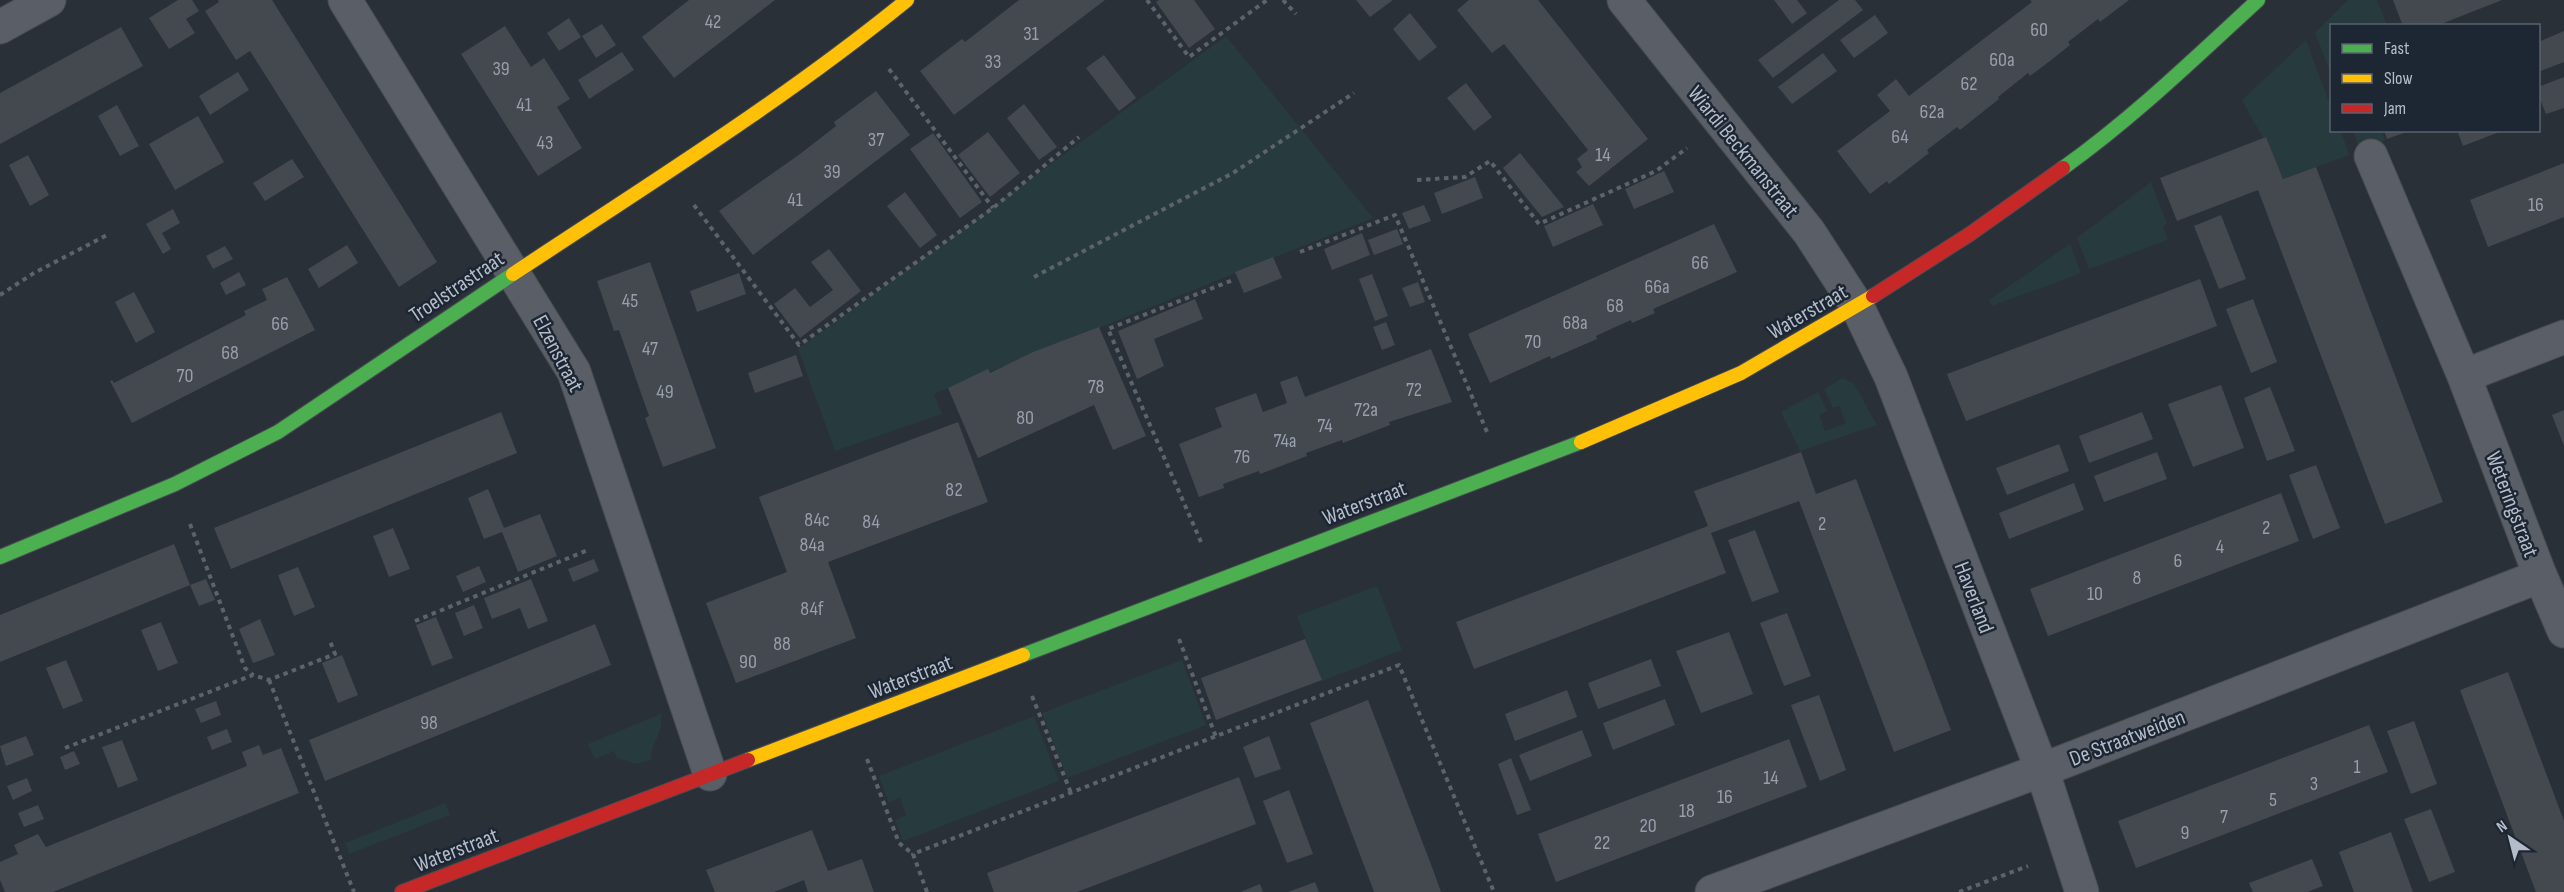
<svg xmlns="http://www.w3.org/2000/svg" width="2564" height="892" font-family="'Sofia Sans Condensed',sans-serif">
<rect width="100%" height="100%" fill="#2a3038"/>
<g fill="#273a3e">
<polygon points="2348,0 2377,0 2387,25 2332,26 2331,74 2315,33"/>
<polygon points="1226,36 1373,218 934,394 942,414 835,451 798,349"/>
<polygon points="2306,40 2331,107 2332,130 2341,131 2349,155 2283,179 2266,137 2263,138 2242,100"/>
<polygon points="2353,131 2382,131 2385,141 2360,149"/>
<polygon points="2151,182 2167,224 2163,226 2168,240 2089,269 2077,238"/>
<polygon points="2070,244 2081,273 1992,306 1989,300"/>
<polygon points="1842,378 1854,384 1877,425 1800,451 1781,412 1818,392 1827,411 1819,415 1825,431 1846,423 1839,406 1833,408 1824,389"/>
<polygon points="1377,586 1402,650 1322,681 1297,616"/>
<polygon points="1182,660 1206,725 1067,778 1042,713"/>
<polygon points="661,714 661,727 650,755 652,759 637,764 617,758 614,751 595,759 588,744"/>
<polygon points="1034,716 1059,781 903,841 895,820 906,815 900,798 889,803 879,776"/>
<polygon points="445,803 450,815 349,854 345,843"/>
</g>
<g fill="#444950">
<polygon points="178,0 192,0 199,11 186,19 195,33 169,49 149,18"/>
<polygon points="218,0 272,0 437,262 399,287 250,51 236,60 205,11 219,2"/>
<polygon points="689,0 775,0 674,78 642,37"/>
<polygon points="1019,0 1105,0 954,115 920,71 962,39 965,42"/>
<polygon points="1159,0 1194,0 1215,29 1189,48 1156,2"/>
<polygon points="1356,0 1393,0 1370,17"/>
<polygon points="1469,0 1538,0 1648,139 1589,186 1576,172 1582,167 1577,159 1588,150 1504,44 1492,53 1457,10"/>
<polygon points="1774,0 1797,0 1807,13 1792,24"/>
<polygon points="1839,0 1855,0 1863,10 1773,78 1758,60"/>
<polygon points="2030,0 2129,0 2100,22 2098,19 2068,42 2070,45 2050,61 2030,76 2028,73 1998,97 1999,99 1960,130 1957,127 1927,150 1929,153 1889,184 1887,181 1870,194 1837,151 1890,111 1877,95 1896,79 1909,96 2032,2"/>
<polygon points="2393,0 2502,0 2436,26 2403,26"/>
<polygon points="1410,13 1437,47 1419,61 1393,29"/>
<polygon points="1875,15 1888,33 1854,58 1840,40"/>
<polygon points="569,18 581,37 559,51 547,33"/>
<polygon points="602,24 616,45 596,58 582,36"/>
<polygon points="505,26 531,67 544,58 570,99 557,107 582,148 538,176 461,54"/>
<polygon points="121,27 143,66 0,144 0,93"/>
<polygon points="2564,31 2564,62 2538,72 2538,42"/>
<polygon points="622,52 634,70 589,99 578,80"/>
<polygon points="1823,53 1837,71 1792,104 1778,87"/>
<polygon points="1104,55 1136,98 1119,111 1086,68"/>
<polygon points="238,72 249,90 210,115 199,96"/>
<polygon points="2564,77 2564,108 2546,114 2538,95 2538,87"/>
<polygon points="1466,83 1492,117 1474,131 1447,98"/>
<polygon points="876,91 910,135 753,255 719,211 800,154 836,126 834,122"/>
<polygon points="1024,104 1057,147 1039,160 1007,118"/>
<polygon points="117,105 139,146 120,156 98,116"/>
<polygon points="198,116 224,162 175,190 149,144"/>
<polygon points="2384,130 2409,130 2409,131 2387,139"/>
<polygon points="2457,130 2502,130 2502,131 2463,146"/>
<polygon points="988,132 1020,173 990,197 958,155"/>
<polygon points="933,133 982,202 960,218 910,149"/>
<polygon points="2266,137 2283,179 2316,167 2443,502 2385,524 2258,190 2177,221 2160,178"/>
<polygon points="1520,153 1564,207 1542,217 1524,195 1503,168"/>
<polygon points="28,155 49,195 30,206 9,165"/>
<polygon points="292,159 304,177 265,201 253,183"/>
<polygon points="2564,163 2564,217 2488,247 2470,200"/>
<polygon points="1664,171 1674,192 1634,209 1625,189"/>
<polygon points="1475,177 1483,198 1442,214 1434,193"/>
<polygon points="905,192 937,235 920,248 887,206"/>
<polygon points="1593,204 1603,225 1553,247 1544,226"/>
<polygon points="1424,205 1431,221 1409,229 1402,213"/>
<polygon points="173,209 180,223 162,233 171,249 163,254 146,224"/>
<polygon points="2221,215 2246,279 2219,289 2194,226"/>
<polygon points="1714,224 1737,272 1653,309 1655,313 1632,323 1631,320 1613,328 1596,336 1597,339 1551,359 1550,356 1490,383 1468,334"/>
<polygon points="1397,229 1403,244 1374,255 1368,240"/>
<polygon points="1362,233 1370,255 1332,270 1324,249"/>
<polygon points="347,245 358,263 319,288 308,269"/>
<polygon points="225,246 233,259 213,269 206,256"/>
<polygon points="829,249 861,291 800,338 774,304 795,288 810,307 833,290 811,262"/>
<polygon points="1273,257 1282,278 1244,293 1235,272"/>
<polygon points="650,262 716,448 663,467 645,418 649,416 619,330 614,331 597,281"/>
<polygon points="239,272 246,285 226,295 220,283"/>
<polygon points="739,273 746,294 697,312 690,291"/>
<polygon points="1372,274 1388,316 1375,321 1359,279"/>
<polygon points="287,277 315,330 132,423 110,381 112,380 114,383 246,315 244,311 267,300 262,289"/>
<polygon points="2200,279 2217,326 1966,421 1947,374"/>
<polygon points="1418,282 1425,302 1410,307 1402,288"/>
<polygon points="134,292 155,332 136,343 115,302"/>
<polygon points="1195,299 1203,319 1154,339 1164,366 1137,379 1118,331"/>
<polygon points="2253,299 2277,362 2251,373 2226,309"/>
<polygon points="1386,322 1395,345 1382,350 1373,327"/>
<polygon points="1099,327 1146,436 1113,450 1094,405 978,458 948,388 988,369 990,373 1033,352"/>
<polygon points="1431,349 1452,402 1389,422 1390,425 1343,443 1342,440 1306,453 1307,456 1260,474 1259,471 1223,484 1224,488 1199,497 1179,444 1222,427 1215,408 1256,393 1263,412 1287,403 1280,382 1297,376 1305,397"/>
<polygon points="796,355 803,376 755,393 748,373"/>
<polygon points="2221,385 2244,448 2193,467 2168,404"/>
<polygon points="2270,387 2295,451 2267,461 2244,398"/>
<polygon points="2564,410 2564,446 2552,415"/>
<polygon points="501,412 517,453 231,569 214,528"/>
<polygon points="2142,412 2153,439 2089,463 2079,436"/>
<polygon points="958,422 988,502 828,562 856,638 736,683 706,603 787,572 759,497"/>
<polygon points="2059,444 2069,471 2007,495 1996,468"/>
<polygon points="1801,452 1816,494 1856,479 1951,730 1894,752 1799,501 1711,533 1726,573 1474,669 1456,622 1708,526 1694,491"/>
<polygon points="2157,452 2167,479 2104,502 2094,476"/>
<polygon points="2316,465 2340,528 2313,539 2289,475"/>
<polygon points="2074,483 2084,510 2009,539 1999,513"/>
<polygon points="488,489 504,528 540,514 557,556 518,572 502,532 484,539 468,498"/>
<polygon points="2281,493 2299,541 2048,636 2030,589"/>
<polygon points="393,528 410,569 389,577 373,536"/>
<polygon points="1755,530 1779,592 1752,602 1728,540"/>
<polygon points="174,544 190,585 0,662 0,615"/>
<polygon points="594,559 599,571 573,582 568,569"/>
<polygon points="479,566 486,582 463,592 456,576"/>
<polygon points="298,567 315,607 294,616 278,575"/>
<polygon points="206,579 215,600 199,606 190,585"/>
<polygon points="531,579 548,621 528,629 520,608 492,619 484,598"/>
<polygon points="474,605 483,628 464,636 455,613"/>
<polygon points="1787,613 1811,676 1784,686 1760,623"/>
<polygon points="436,617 453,658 432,666 416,625"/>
<polygon points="260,619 275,655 253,663 239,629"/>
<polygon points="161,622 178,663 158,671 141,630"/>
<polygon points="595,624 611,665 325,781 309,740"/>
<polygon points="1729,632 1753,694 1701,713 1676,651"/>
<polygon points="1305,639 1322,680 1216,720 1201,678"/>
<polygon points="342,655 358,695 338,703 322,663"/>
<polygon points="1651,659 1661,686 1598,709 1588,683"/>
<polygon points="66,660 83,701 63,709 46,668"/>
<polygon points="2508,672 2564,821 2564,892 2536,892 2460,690"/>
<polygon points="1567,690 1577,717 1515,741 1505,714"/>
<polygon points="1819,695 1846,770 1820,781 1791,705"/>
<polygon points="1665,699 1675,725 1613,750 1603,723"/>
<polygon points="1368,700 1432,867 1441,892 1374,892 1373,889 1310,723"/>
<polygon points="216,701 221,715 201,723 195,709"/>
<polygon points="2414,721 2437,784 2411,794 2387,731"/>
<polygon points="2369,725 2388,772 2136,868 2118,821"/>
<polygon points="227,729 232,742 212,750 207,737"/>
<polygon points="1582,730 1592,756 1530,781 1519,755"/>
<polygon points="26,736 34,755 6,766 0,746"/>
<polygon points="1269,736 1281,769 1255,778 1243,747"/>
<polygon points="1789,739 1807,787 1556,882 1538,834"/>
<polygon points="122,740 138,780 118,788 102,747"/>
<polygon points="259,745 263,755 281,748 299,793 53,892 5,892 0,880 0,862 18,854 14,845 38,834 46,847 247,766 242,752"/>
<polygon points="74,751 80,764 65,770 60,757"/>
<polygon points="1511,758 1531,810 1517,815 1498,764"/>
<polygon points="1239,777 1256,824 1077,892 994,892 987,873"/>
<polygon points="27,778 32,791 13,800 7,786"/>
<polygon points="1289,790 1313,854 1287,863 1263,801"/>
<polygon points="38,805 44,819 24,827 18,813"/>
<polygon points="2431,809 2455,872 2429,882 2404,819"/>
<polygon points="812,830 828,871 862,859 874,892 808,892 804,880 774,892 715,892 706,870"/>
<polygon points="2391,832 2413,892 2354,892 2339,852"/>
<polygon points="2312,859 2323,886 2307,892 2253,892 2249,883"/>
<polygon points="1315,882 1319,892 1288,892"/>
<polygon points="1260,884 1263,892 1240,892"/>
</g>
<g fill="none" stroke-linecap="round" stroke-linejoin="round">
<defs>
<g id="street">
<polyline points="345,0 574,372 710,774"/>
<polyline points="1624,0 1809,232 1857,306 1891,377 2042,770 2082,892"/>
<polyline points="0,27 49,0"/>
<polyline points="2371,156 2464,376 2538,570 2564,631"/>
<polyline points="2464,376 2564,337"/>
<polyline points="1712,892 2042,770 2540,576"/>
</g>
<g id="fast">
<path d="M2063 168C2133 118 2195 58 2258 0"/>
<polyline points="0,557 175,484 278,432 513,274"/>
<polyline points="1023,655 1581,442"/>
</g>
<g id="slow">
<path d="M513 274C646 186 783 101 907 0"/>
<polyline points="1581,442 1741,373 1873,296"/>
<polyline points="748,760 1023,655"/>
</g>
<g id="jam">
<polyline points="1873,296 1970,234 2063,168"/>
<polyline points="402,892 748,760"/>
</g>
</defs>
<use href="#street" stroke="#484c53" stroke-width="35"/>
<use href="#fast" stroke="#484c53" stroke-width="16"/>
<use href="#slow" stroke="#484c53" stroke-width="16"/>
<use href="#jam" stroke="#484c53" stroke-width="16"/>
<g stroke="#5d636a" stroke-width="4" stroke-dasharray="4.5 4.5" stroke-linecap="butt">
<polyline points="1147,0 1189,57 1267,0"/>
<polyline points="1283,0 1296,14"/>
<polyline points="889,69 993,208"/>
<polyline points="1417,180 1465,177 1490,161 1539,224 1656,171 1687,148"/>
<polyline points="694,205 799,345 993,208 1079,137"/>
<polyline points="1300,252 1395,215 1487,432"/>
<polyline points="1034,277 1233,173 1354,93"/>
<polyline points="0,295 34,273 109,234"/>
<polyline points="190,524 245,668 253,675"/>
<polyline points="1201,542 1108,329 1233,280"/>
<polyline points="415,621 588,550"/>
<polyline points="1179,639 1216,737"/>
<polyline points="269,680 354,892"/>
<polyline points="1032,696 1071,793"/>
<polyline points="65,748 253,675 269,680 335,654 330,641"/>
<polyline points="867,759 899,843 913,854"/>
<polyline points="927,892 913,854 1399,665 1494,892"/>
<polyline points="1959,892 2028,866"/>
</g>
<use href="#street" stroke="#5a5e66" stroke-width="33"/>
<use href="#fast" stroke="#4caf50" stroke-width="14"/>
<use href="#slow" stroke="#ffc107" stroke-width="14"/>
<use href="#jam" stroke="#c62828" stroke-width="14"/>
</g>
<g text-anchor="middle" stroke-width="5" stroke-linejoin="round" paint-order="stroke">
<g font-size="20" fill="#989fab">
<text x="713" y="28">42</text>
<text x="2039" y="36">60</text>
<text x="1031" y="40">31</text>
<text x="2002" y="66">60a</text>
<text x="993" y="68">33</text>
<text x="501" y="75">39</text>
<text x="1969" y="90">62</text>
<text x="524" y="111">41</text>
<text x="1932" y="118">62a</text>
<text x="1900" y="143">64</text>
<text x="876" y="146">37</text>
<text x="545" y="149">43</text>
<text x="1603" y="161">14</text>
<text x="832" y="178">39</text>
<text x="795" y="206">41</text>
<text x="2536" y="211">16</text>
<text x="1700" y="269">66</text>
<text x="1657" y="293">66a</text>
<text x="630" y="307">45</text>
<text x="1615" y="312">68</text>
<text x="1575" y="329">68a</text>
<text x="280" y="330">66</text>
<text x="1533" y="348">70</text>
<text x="650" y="355">47</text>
<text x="230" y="359">68</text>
<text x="185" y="382">70</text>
<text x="1096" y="393">78</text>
<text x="1414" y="396">72</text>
<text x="665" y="398">49</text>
<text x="1366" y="416">72a</text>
<text x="1025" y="424">80</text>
<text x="1325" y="432">74</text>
<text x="1285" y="447">74a</text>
<text x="1242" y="463">76</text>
<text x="954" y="496">82</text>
<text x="817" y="526">84c</text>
<text x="871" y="528">84</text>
<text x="1822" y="530">2</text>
<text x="2266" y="534">2</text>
<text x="812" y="551">84a</text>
<text x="2220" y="553">4</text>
<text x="2178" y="567">6</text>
<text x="2137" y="584">8</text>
<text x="2095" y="600">10</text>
<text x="812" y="615">84f</text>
<text x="782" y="650">88</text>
<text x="748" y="668">90</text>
<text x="429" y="729">98</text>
<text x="2357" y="773">1</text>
<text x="1771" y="784">14</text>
<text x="2314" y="790">3</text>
<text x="1725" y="803">16</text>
<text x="2273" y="806">5</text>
<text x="1687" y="817">18</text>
<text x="2224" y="823">7</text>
<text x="1648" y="832">20</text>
<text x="2185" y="839">9</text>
<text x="1602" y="849">22</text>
</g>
<g font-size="22" fill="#b4bcc9" stroke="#1d2633">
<text transform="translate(1744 151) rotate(51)" y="8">Wiardi Beckmanstraat</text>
<text transform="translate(456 286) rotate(-34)" y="8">Troelstrastraat</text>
<text transform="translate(1807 311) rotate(-30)" y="8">Waterstraat</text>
<text transform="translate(559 353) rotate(62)" y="8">Elzenstraat</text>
<text transform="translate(1364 502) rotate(-21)" y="8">Waterstraat</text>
<text transform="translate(2513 504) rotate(69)" y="8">Weteringstraat</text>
<text transform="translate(1975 597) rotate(69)" y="8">Haverland</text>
<text transform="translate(910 676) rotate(-21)" y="8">Waterstraat</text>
<text transform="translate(2127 737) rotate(-21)" y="8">De Straatweiden</text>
<text transform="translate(456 849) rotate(-21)" y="8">Waterstraat</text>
</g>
</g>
<rect x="2330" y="24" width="210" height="108" fill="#1d2633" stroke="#59626f" stroke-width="1.5"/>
<rect x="2342" y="44" width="30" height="9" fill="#4caf50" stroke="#59626f" stroke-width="1.5"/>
<text x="2384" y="54" font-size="18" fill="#b4bcc9">Fast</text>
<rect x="2342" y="74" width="30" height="9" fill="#ffc107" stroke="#59626f" stroke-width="1.5"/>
<text x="2384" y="84" font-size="18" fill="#b4bcc9">Slow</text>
<rect x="2342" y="104" width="30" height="9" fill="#c62828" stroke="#59626f" stroke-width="1.5"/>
<text x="2384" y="114" font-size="18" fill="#b4bcc9">Jam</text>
<g transform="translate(2510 838) rotate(325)" stroke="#1d2633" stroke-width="4.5" paint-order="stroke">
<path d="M0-4.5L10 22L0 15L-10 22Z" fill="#b4bcc9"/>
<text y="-9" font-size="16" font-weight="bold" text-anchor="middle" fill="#b4bcc9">N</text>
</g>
</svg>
